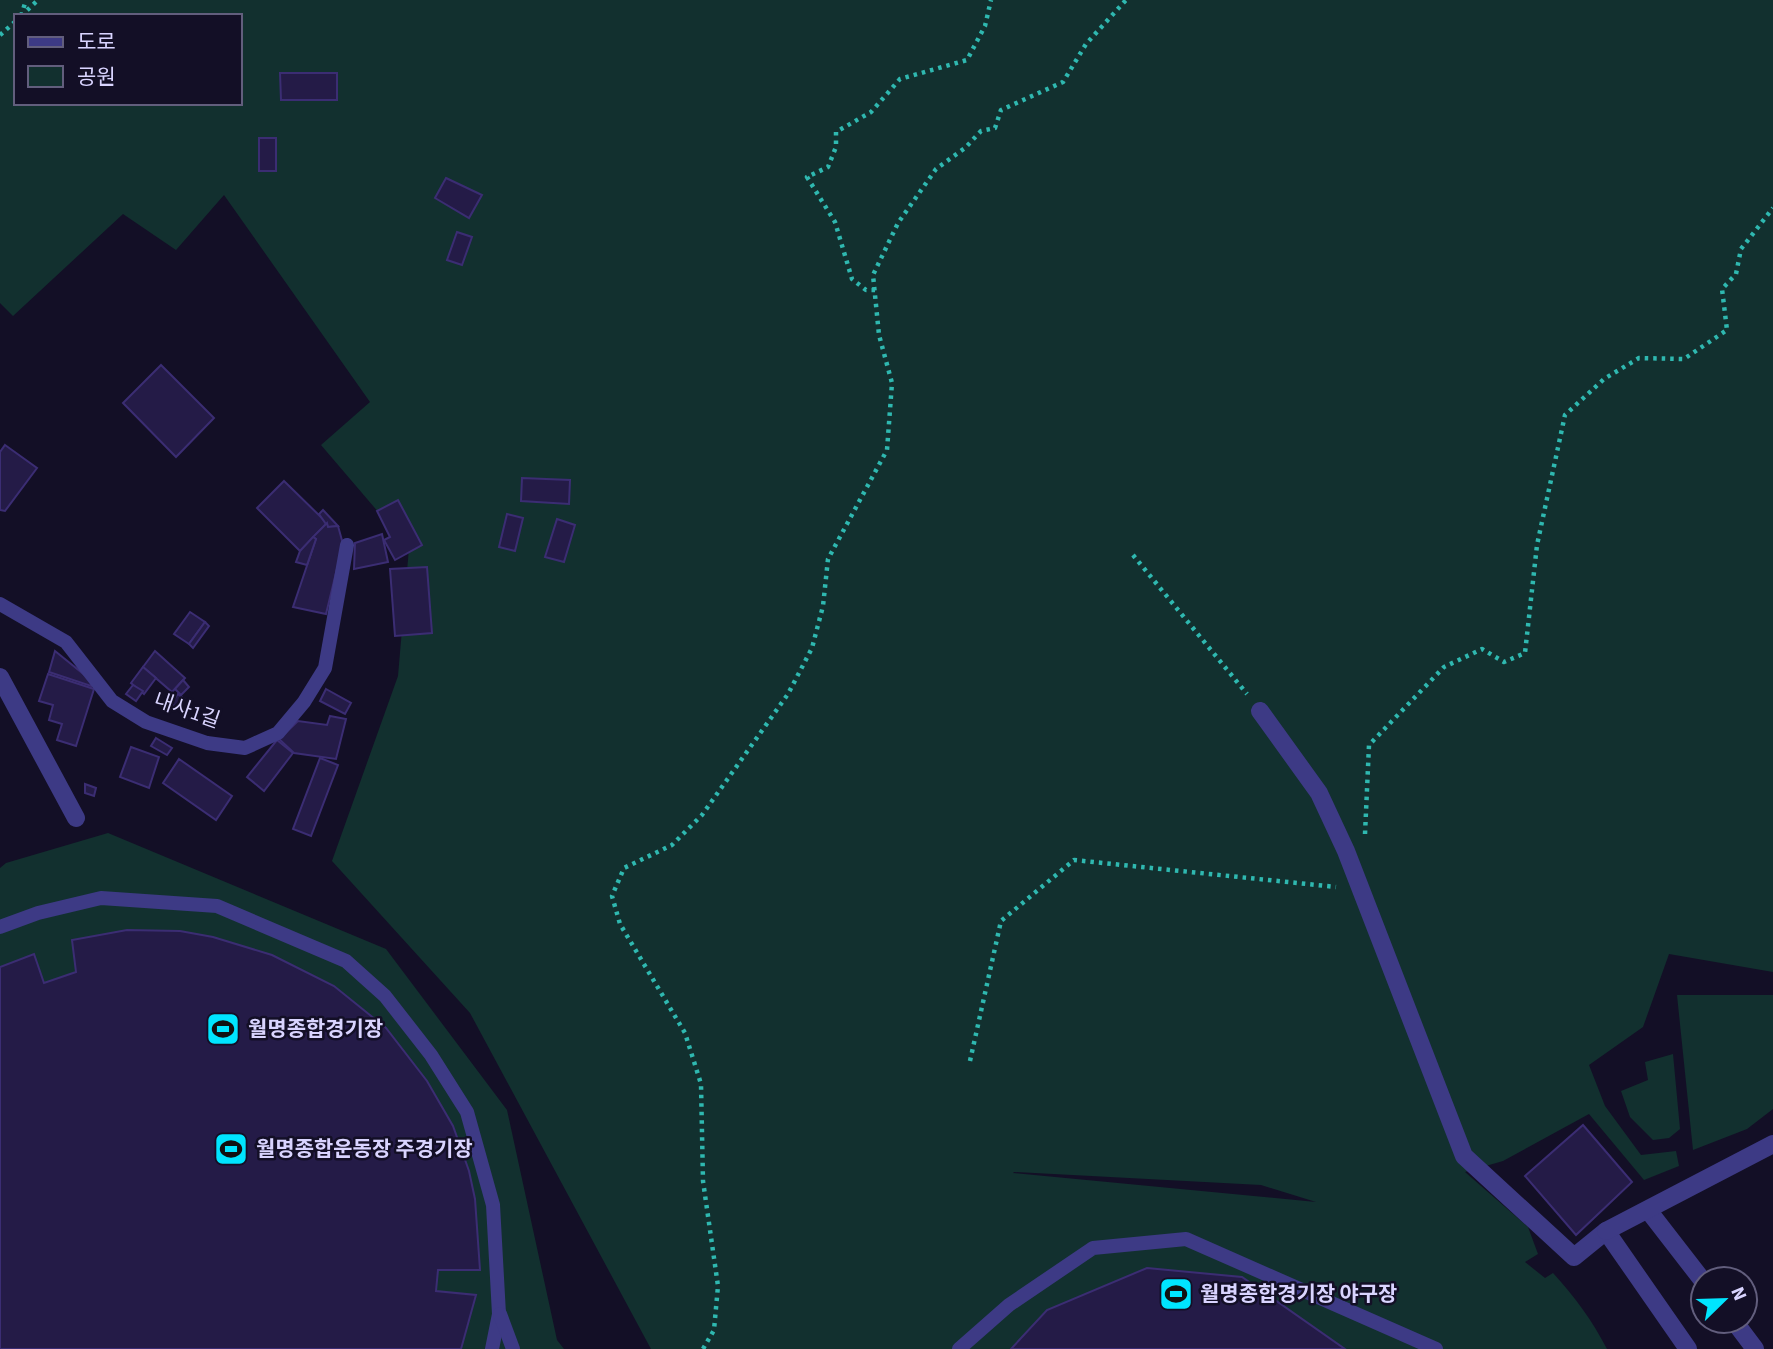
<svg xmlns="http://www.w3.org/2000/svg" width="1773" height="1349" font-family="'Source Sans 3','Noto Sans KR',sans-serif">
<rect width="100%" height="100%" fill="#130f26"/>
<g fill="#12302f" fill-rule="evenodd">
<path d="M0 0H1773V972L1669 954 1643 1027 1589 1065 1605 1106 1641 1155 1676 1151 1679 1166 1644 1180 1589 1114 1503 1161 1465 1172 1528 1227 1538 1254 1525 1262 1545 1278 1553 1273C1575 1297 1592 1320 1607 1349H651L470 1013 332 861 398 676 409 548 321 445 370 402 224 195 176 250 123 214 13 316 0 303ZM16 16H240V103H16ZM1014 1172 1261 1185 1316 1202 1013 1173Z"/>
<polygon points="108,833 386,949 507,1110 557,1340 564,1349 0,1349 0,868 6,863"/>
<polygon points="1677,995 1773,995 1773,1109 1747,1129 1693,1150"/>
<polygon points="1673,1054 1680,1129 1669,1138 1653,1140 1630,1117 1621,1091 1648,1080 1645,1062"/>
</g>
<g fill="#241b47" stroke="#3b2d73" stroke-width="2">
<polygon points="280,73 337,73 337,100 281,100"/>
<rect x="259" y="138" width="17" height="33"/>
<polygon points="446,178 482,195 469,218 435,198"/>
<polygon points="457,232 472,237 462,265 447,260"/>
<polygon points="161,365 214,418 176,457 123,403"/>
<polygon points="5,445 37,468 5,511 0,510 0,452"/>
<polygon points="522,478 570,480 569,504 521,501"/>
<polygon points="284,481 327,523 300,551 257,508"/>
<polygon points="398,500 422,545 395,560 384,540 390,537 377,511"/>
<polygon points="323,510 338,526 328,527 319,514"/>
<polygon points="507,514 523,518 515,551 499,547"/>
<polygon points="557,519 575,525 564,562 545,557"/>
<polygon points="327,523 328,527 338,526 343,544 326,614 293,607 316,539 313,537"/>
<polygon points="382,534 388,562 354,569 355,543"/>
<polygon points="313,537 316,539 307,565 296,562 300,551"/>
<polygon points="427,567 432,633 395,636 390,569"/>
<polygon points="190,612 205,622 189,644 174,634"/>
<polygon points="205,622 209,626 193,648 189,644"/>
<polygon points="55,651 92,681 91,686 49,672"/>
<polygon points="155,651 185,678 172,692 143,667"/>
<polygon points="143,667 156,678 144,694 131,683"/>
<polygon points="48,674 94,689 76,746 57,740 62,724 49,720 53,705 39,701"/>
<polygon points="183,680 189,687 181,695 175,689"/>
<polygon points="133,685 143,691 136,701 126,694"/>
<polygon points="326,689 351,703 345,714 320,701"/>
<polygon points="178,694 184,699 177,708 171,703"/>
<polygon points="330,716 346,719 336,759 294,753 279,739 298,721 327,725"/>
<polygon points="156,738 172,748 167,755 151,746"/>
<polygon points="277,740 293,753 264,791 247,777"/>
<polygon points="131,747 159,757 149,788 120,777"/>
<polygon points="320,758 338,765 311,836 293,829"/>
<polygon points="179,759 232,796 216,820 163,783"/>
<polygon points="85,784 96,788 94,796 85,793"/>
<polygon points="127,930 180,931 213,937 272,955 334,986 386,1028 427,1081 453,1126 469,1171 475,1199 480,1270 438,1270 436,1291 476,1295 461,1349 0,1349 0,967 34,954 44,983 76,972 72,940"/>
<polygon points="1583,1125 1632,1182 1576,1235 1525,1176"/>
<polygon points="1147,1268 1242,1277 1345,1349 1011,1349 1047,1310"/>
</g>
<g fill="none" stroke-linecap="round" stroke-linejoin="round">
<g stroke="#2fb8b0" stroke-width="4.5" stroke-dasharray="3.5 5" stroke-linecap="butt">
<polyline points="21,16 38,0"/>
<polyline points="21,16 26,0"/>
<polyline points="0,35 16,21"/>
<polyline points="875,290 866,290 852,279 835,222 807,177 828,167 836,147 836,132 871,112 900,79 967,60 985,26 991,0"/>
<polyline points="1133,555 1247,694"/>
<polyline points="1365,834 1369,745 1444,667 1482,649 1504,662 1525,653 1537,545 1565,415 1604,379 1639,358 1684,359 1727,330 1722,289 1736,274 1741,249 1773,208"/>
<polyline points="970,1061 1001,921 1074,860 1336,887"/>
<polyline points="703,1349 714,1330 718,1286 703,1181 701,1084 685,1033 620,924 612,896 624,868 672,845 702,815 788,694 812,648 823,606 828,559 887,450 892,383 879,335 873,275 898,223 936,169 965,148 981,131 995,128 1001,110 1063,82 1086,44 1126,0"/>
</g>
<g stroke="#3d3a85" stroke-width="14">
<polyline points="0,604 66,642 112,701 146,722 207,743 245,748 278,733 304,702 325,668 347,545"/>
<polyline points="0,927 38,913 101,898 217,906 346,961 385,996 431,1055 467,1112 493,1205 499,1314 492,1349"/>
<polyline points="500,1314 513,1349"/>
<polyline points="959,1349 1009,1305 1093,1248 1186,1239 1436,1349"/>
</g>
<g stroke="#3d3a85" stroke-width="18">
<polyline points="0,677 76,818"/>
<polyline points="1260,711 1319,793 1346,851 1464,1156 1574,1257 1606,1231 1688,1349"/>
<polyline points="1648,1210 1703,1281"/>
<polyline points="1606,1231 1773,1144"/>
<polyline points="1734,1321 1755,1349"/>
</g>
</g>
<defs>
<symbol id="stadium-square" viewBox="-11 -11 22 22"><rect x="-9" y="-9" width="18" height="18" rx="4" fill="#00e5ff" stroke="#130f26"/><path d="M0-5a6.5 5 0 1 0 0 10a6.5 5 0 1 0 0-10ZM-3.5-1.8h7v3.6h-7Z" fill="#111"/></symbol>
</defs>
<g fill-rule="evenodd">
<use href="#stadium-square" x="204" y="1010" width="38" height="38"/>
<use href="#stadium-square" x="212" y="1130" width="38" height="38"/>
<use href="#stadium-square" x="1157" y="1275" width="38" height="38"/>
</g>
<g text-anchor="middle" stroke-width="5" stroke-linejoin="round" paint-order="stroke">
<g font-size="21" fill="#d9d4ff" stroke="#130f26">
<text transform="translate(187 710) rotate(19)" y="7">내사1길</text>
</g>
<g font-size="21" font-weight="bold" fill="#d9d4ff" stroke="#130f26" text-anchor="start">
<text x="248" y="1036">월명종합경기장</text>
<text x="256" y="1156">월명종합운동장 주경기장</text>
<text x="1200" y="1301">월명종합경기장 야구장</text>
</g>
</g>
<rect x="14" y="14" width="228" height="91" fill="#130f26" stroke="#625e7d" stroke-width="2"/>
<rect x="28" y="37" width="35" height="10" fill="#3d3a85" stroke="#625e7d" stroke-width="2"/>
<text x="77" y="49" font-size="21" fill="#d9d4ff">도로</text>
<rect x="28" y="66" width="35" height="21" fill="#12302f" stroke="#625e7d" stroke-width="2"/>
<text x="77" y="84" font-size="21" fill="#d9d4ff">공원</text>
<g transform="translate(1724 1300) rotate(67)"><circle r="33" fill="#130f26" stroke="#625e7d" stroke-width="2"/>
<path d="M0-5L12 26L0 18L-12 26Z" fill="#00e5ff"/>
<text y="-10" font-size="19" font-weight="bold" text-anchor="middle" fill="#d9d4ff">N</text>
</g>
</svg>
